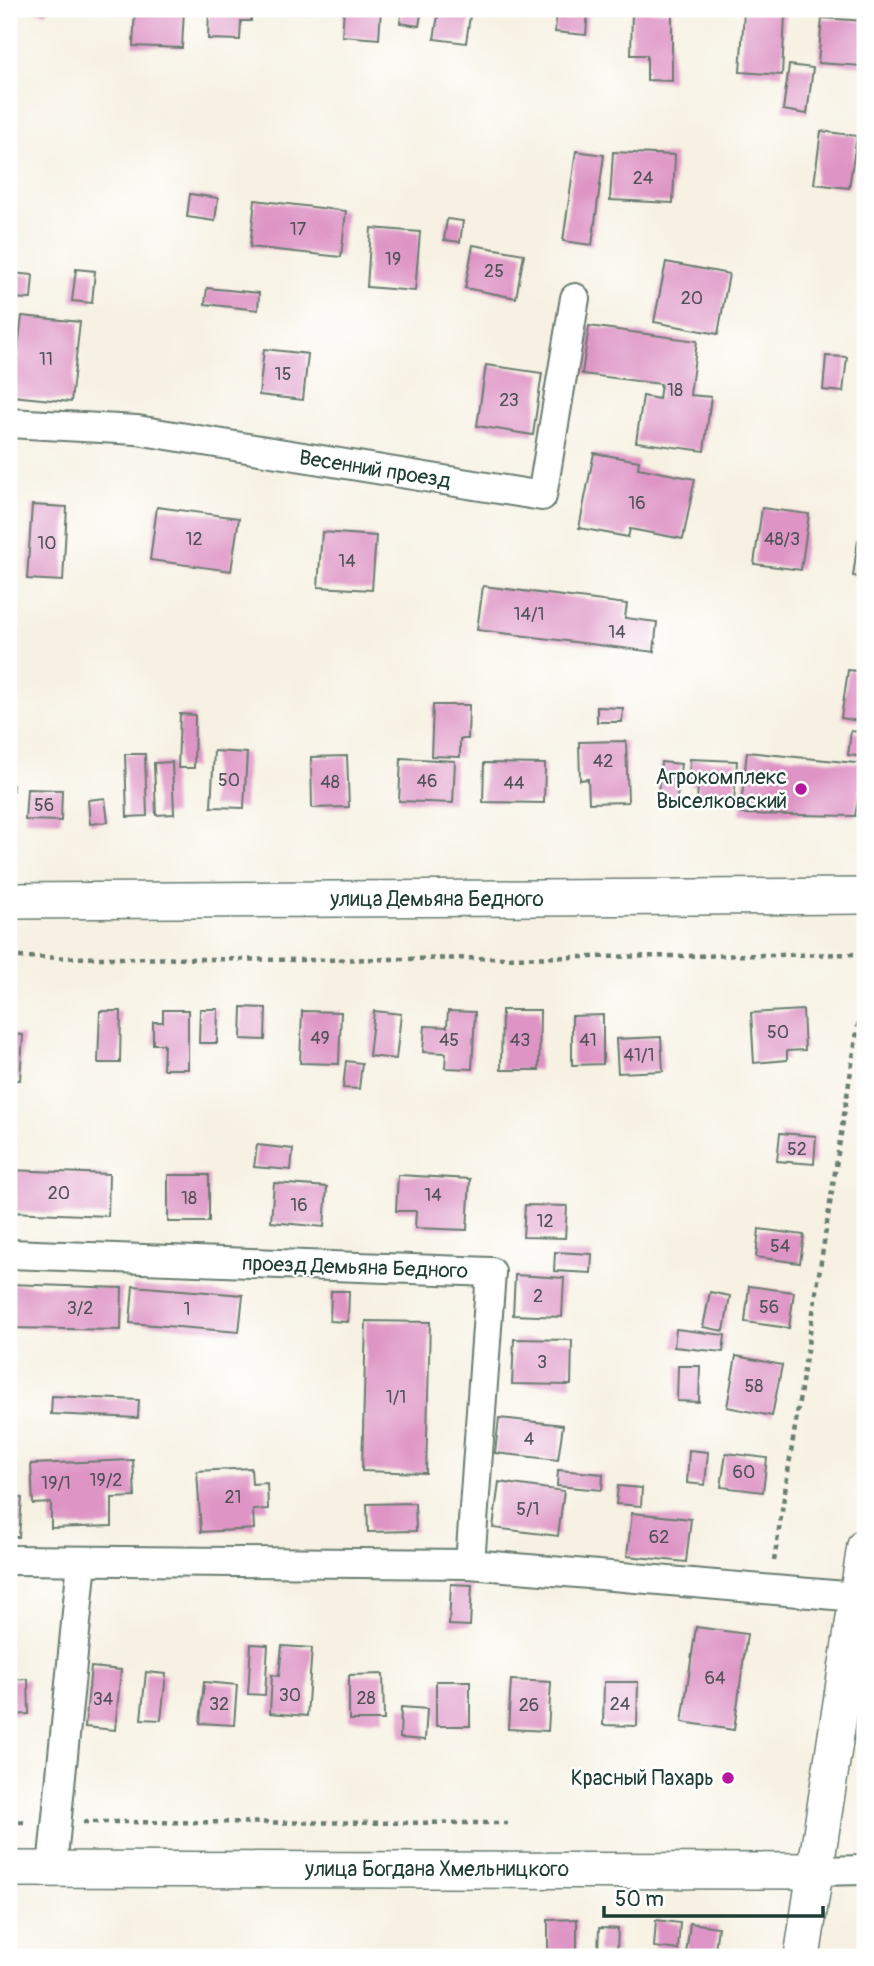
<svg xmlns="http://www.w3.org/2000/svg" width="874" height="1966" font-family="Pangolin,sans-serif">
<rect width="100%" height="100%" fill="#fff"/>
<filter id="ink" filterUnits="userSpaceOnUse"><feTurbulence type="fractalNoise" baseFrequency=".0143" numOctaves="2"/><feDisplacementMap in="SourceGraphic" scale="14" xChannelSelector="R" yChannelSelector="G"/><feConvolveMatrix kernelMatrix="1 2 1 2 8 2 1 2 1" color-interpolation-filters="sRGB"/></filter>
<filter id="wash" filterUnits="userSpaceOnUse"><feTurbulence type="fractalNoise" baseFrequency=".00686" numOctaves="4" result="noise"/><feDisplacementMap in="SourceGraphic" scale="28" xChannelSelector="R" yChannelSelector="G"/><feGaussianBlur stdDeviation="1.57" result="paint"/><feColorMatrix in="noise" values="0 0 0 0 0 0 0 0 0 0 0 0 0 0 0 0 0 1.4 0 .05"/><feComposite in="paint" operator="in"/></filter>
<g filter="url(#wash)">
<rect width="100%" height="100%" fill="#f6f1e2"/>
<g id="blocks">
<g fill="#de94c5">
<polygon points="22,9 48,9 47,13"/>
<polygon points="135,9 184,9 182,48 133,46"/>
<polygon points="209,9 252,9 251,21 241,21 240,40 208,39"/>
<polygon points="344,9 381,9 379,39 342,36"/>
<polygon points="402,9 422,9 419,26 400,23"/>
<polygon points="439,9 471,9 466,43 434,39"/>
<polygon points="557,9 588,9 586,35 555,32"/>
<polygon points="632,10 672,11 672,81 647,80 647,55 631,55"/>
<polygon points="744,12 785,14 782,75 740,72"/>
<polygon points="822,18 865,21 862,66 818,63"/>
<polygon points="789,65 813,68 807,114 783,110"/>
<polygon points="821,131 857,136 849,188 814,184"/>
<polygon points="576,151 604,155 592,245 563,241"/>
<polygon points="613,152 675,155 673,203 610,200"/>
<polygon points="190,194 218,198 215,221 187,217"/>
<polygon points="255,200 346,211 341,257 250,247"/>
<polygon points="447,219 463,221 460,242 444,240"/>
<polygon points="371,228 420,232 415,291 367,287"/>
<polygon points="473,245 524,254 516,298 465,288"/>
<polygon points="666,262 729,274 718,334 654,322"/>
<polygon points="76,269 95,271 92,303 72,301"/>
<polygon points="10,273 33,275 31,299 9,298"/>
<polygon points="207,288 259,293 258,310 205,304"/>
<polygon points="22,316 80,322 71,402 12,396"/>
<polygon points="589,326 697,341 690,395 711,397 704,451 636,442 643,396 659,399 661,384 582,374"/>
<polygon points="264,349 308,354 303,400 259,395"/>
<polygon points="826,356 847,357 843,392 823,390"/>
<polygon points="486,365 542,373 533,435 477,426"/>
<polygon points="594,453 639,461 638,468 695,479 683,539 630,529 628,537 579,528"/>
<polygon points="32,505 67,507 63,581 27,579"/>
<polygon points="157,507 239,518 231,571 150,560"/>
<polygon points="762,508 809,514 801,570 754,564"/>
<polygon points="322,532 376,536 372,590 318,587"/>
<polygon points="858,540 865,541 865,578 853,576"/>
<polygon points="483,586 627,604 625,618 657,622 654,652 477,630"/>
<polygon points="859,637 865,638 865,657 857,656"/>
<polygon points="848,670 865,672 865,722 841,718"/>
<polygon points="433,705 469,705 468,739 460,739 460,757 431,756"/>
<polygon points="597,707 623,708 622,722 597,722"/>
<polygon points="180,714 195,715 194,768 178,768"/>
<polygon points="851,731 865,733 865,757 848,755"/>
<polygon points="626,741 628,802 589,803 588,779 580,780 579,742"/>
<polygon points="214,751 247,753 244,808 211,807"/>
<polygon points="747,752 865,764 855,816 740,814"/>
<polygon points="125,754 145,754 147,816 127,817"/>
<polygon points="347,756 349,807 312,808 311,757"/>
<polygon points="401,758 455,761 453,803 399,801"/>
<polygon points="690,759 737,761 734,803 697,801 698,786 689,785"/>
<polygon points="172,762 174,814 156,815 154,763"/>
<polygon points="661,762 681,764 676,805 657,803"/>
<polygon points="484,763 545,764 544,803 483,802"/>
<polygon points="9,785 13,785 11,819 9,819"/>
<polygon points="27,789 62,790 61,821 25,820"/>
<polygon points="105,798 108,822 90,824 88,800"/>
<polygon points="242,1007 266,1008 265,1040 241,1039"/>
<polygon points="200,1009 218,1009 217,1043 199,1043"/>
<polygon points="163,1010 188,1010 188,1069 163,1069 164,1044 153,1044 153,1022 163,1022"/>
<polygon points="502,1010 540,1010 539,1070 501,1070"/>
<polygon points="803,1010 805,1050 787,1051 787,1060 754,1063 751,1013"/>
<polygon points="100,1011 121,1011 120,1063 98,1063"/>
<polygon points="302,1011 341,1012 339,1064 300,1063"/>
<polygon points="374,1011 401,1014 396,1059 369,1056"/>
<polygon points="448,1011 475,1012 472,1069 445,1068 446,1053 423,1052 425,1026 447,1027"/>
<polygon points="603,1015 603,1064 572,1065 572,1016"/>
<polygon points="9,1034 23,1035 20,1080 9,1080"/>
<polygon points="661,1037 663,1071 618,1073 616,1039"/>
<polygon points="346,1061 362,1063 359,1089 343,1088"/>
<polygon points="780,1133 816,1136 814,1164 777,1161"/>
<polygon points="257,1145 293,1149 291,1170 254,1167"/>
<polygon points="9,1170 109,1174 108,1216 9,1212"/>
<rect x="168" y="1175" width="41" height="47"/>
<polygon points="398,1175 470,1179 467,1230 415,1228 416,1211 396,1211"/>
<polygon points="274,1183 327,1187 324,1227 271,1222"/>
<polygon points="525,1205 567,1206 565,1238 523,1237"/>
<polygon points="759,1229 804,1235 800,1263 756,1257"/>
<polygon points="555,1252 592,1254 591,1273 554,1271"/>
<polygon points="515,1275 564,1278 562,1317 513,1315"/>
<polygon points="9,1284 122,1288 121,1330 9,1328"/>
<polygon points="133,1286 243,1295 239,1332 130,1323"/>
<polygon points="749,1286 794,1292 789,1328 745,1322"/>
<polygon points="331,1291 349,1291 348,1322 330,1321"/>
<polygon points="710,1292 730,1296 724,1331 703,1327"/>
<polygon points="366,1321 430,1322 426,1473 362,1471"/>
<polygon points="676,1329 725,1335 723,1352 674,1347"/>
<polygon points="514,1339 572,1340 571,1385 512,1384"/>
<polygon points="736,1356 782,1365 772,1416 727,1407"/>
<polygon points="678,1366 700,1366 699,1402 677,1401"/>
<polygon points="52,1396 139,1400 138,1418 51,1414"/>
<polygon points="499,1418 563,1425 558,1460 495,1453"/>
<polygon points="689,1450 708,1452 705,1485 687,1483"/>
<polygon points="726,1453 767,1458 763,1492 721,1487"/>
<polygon points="133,1460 135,1497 112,1498 112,1526 51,1528 51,1503 33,1504 31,1464"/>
<polygon points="251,1468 252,1484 267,1483 268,1509 253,1510 254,1529 201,1532 197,1471"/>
<polygon points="558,1470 603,1474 602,1490 557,1486"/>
<polygon points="499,1482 564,1491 558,1536 493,1528"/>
<polygon points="618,1486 642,1488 641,1506 616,1504"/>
<polygon points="9,1497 22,1498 19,1537 9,1537"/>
<polygon points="415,1503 416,1531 368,1532 367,1504"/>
<polygon points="632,1513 691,1519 686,1562 627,1556"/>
<polygon points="451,1584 472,1585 470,1626 449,1625"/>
<polygon points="696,1627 747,1634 734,1730 682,1722"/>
<polygon points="251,1644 268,1645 265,1695 248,1694"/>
<polygon points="282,1646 312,1648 307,1716 270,1713 272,1675 279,1676"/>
<polygon points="91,1667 121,1670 115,1730 85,1727"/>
<polygon points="146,1672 166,1674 161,1720 141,1719"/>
<polygon points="383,1674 384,1720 349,1720 349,1675"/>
<polygon points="28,1679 29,1714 9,1715 9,1680"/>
<polygon points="511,1680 551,1682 548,1731 508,1729"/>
<rect x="436" y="1681" width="34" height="45"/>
<polygon points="204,1682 237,1685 234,1725 200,1723"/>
<polygon points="604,1682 638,1682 637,1726 603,1725"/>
<polygon points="401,1707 427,1709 425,1740 400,1738"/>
<polygon points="577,1919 577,1950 548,1950 548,1920"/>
<polygon points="656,1920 680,1923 678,1950 654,1947"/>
<polygon points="690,1923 718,1927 714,1957 686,1954"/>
<polygon points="599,1928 618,1929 617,1953 598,1952"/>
</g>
</g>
</g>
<g filter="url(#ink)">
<use href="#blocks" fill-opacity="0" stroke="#6a7c71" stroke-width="2"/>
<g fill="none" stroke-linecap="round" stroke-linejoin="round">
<defs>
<g id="minor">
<polyline points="9,423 137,430 542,496 575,298"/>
<polyline points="9,1254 491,1272 470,1564"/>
<polyline points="9,1560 470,1564 857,1597"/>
<polyline points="52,1868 82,1561"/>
<polyline points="816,1871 865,1870"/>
</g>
<g id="tertiary">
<polyline points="9,901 865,896"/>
<polyline points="9,1869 816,1871"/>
<polyline points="802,1957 865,1546"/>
</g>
</defs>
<use href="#minor" stroke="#6a7c71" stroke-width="32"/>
<use href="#tertiary" stroke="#6a7c71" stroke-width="38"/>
<g stroke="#6a7c71" stroke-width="4.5" stroke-dasharray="5 5" stroke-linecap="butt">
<polyline points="9,957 305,960 865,954"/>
<polyline points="774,1561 865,981"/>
<polyline points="9,1822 29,1822"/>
<polyline points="83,1822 509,1823"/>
</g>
<use href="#minor" stroke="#fff" stroke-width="28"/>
<use href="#tertiary" stroke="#fff" stroke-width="35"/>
</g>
</g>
<g fill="#b5179e" stroke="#fff" stroke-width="2.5">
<circle cx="801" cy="789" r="7"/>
<circle cx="728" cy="1778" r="7"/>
</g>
<g text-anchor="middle" stroke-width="5" stroke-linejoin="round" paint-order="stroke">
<g font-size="18" fill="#4f5358">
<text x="643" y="184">24</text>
<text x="298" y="235">17</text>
<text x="393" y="265">19</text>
<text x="494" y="277">25</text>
<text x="692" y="304">20</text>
<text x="46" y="365">11</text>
<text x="283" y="380">15</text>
<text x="675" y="396">18</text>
<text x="509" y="406">23</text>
<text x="637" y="509">16</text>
<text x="194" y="545">12</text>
<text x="782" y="545">48/3</text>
<text x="47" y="549">10</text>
<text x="347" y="567">14</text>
<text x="529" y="620">14/1</text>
<text x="617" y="638">14</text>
<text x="603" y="767">42</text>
<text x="229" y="786">50</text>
<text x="427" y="787">46</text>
<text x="330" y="788">48</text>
<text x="514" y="789">44</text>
<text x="44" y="811">56</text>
<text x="778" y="1038">50</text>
<text x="320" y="1044">49</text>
<text x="449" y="1046">45</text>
<text x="520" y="1046">43</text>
<text x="588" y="1046">41</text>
<text x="639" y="1061">41/1</text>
<text x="797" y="1155">52</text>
<text x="59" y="1199">20</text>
<text x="433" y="1201">14</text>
<text x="189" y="1204">18</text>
<text x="299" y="1211">16</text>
<text x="545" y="1227">12</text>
<text x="780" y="1252">54</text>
<text x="538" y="1302">2</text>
<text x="769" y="1313">56</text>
<text x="80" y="1314">3/2</text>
<text x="187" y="1315">1</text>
<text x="542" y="1368">3</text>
<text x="754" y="1392">58</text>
<text x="396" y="1403">1/1</text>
<text x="529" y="1445">4</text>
<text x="744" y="1478">60</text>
<text x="106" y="1486">19/2</text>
<text x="56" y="1489">19/1</text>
<text x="233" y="1503">21</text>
<text x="528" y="1515">5/1</text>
<text x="659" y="1543">62</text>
<text x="715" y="1684">64</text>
<text x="290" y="1701">30</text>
<text x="366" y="1704">28</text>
<text x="103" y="1705">34</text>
<text x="219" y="1710">32</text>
<text x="620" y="1710">24</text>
<text x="529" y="1711">26</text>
</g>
<g font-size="21" fill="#1f3d34" stroke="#fff">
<text transform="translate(375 469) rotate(9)" y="7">Весенний проезд</text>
<text x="437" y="906">улица Демьяна Бедного</text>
<text transform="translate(355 1267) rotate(2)" y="7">проезд Демьяна Бедного</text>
<text x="437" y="1876">улица Богдана Хмельницкого</text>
</g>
<g font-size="21" fill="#1f3d34" stroke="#fff" text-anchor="end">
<text x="787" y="784">Агрокомплекс<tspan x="787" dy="24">Выселковский</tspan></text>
<text x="714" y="1785">Красный Пахарь</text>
</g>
</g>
<rect width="874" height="1966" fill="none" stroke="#fff" stroke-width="35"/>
<path d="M604 1906v10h219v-10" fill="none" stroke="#1f3d34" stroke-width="3.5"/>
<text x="615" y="1906" font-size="21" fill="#1f3d34" stroke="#ffffff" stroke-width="5" paint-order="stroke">50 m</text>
</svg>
